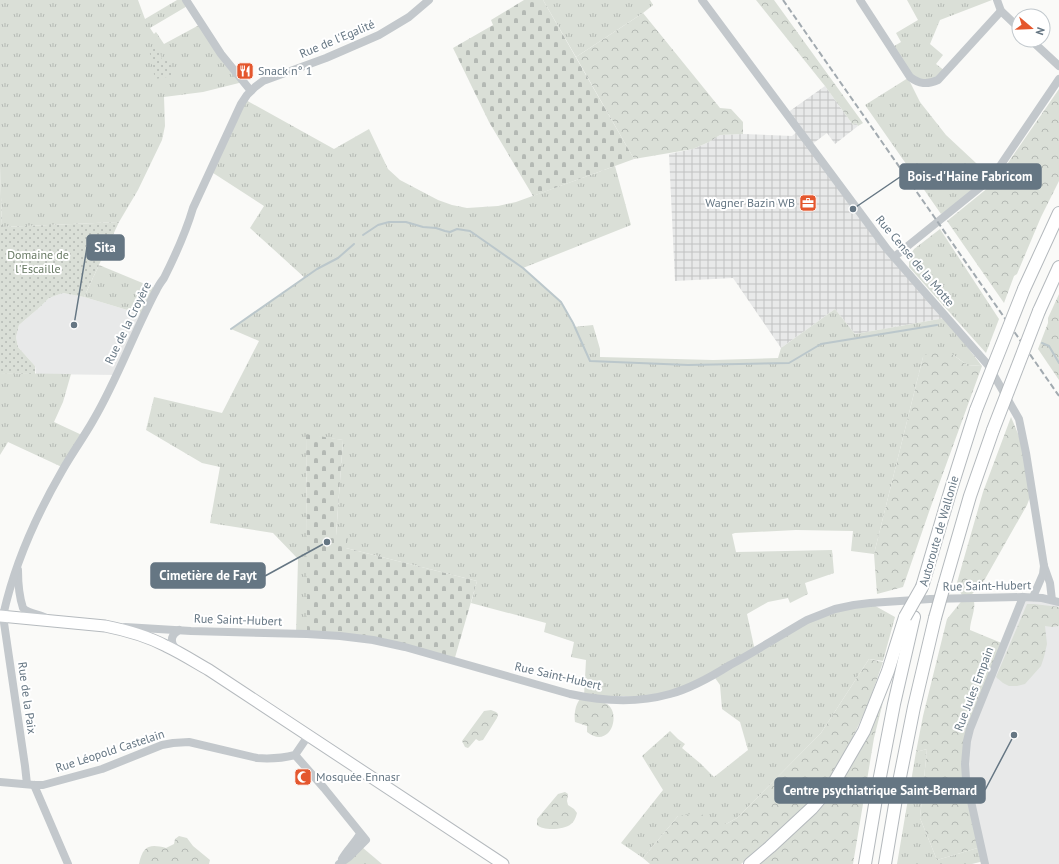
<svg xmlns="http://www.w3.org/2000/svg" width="1059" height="864" font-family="'PT Sans',sans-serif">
<defs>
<pattern id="industrial-grid" width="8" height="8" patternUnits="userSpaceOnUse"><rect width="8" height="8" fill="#e8e9e9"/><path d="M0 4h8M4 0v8" fill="none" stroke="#c0c1c2"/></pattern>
<pattern id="grass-tufts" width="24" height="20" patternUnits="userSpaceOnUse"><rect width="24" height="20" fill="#dadfd7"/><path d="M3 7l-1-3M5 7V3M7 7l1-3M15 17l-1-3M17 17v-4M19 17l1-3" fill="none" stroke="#b4b9b4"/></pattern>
<pattern id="forest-crowns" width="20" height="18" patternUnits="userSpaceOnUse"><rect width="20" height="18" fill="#dadfd7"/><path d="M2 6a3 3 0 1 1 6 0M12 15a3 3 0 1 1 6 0" fill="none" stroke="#b4b9b4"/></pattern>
<pattern id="cemetery-stones" width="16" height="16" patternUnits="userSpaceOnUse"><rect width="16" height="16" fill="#dadfd7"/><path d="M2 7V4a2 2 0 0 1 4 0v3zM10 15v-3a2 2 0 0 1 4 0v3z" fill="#b4b9b4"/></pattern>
<pattern id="park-dots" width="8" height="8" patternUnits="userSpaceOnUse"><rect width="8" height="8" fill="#dadfd7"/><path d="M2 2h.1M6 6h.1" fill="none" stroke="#b4b9b4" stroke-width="1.8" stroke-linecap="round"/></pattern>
</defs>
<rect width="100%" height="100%" fill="#fafaf8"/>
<g fill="#e8e9e9">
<polygon points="63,293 84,297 144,315 117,375 36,374 35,366 18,347 16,337 19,325 40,307 49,298"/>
<polygon points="1023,597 1059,602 1059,864 985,864 966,779 967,741"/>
</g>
<polygon fill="url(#industrial-grid)" points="825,86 853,125 856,123 858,126 835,144 827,133 811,145 945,318 855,334 835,309 781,348 733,278 675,281 669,154 693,149 709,142 720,135 743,134 792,136 799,130 787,113"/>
<g fill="url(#grass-tufts)">
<polygon points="0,0 138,0 145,19 177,0 186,0 189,5 150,28 154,34 156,32 164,44 201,24 243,82 203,92 164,97 165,126 162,140 138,190 119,222 2,227 0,167"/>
<polygon points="543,0 650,0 653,5 643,13 576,57"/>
<polygon points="907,0 992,0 940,20 930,44 943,55 936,64 945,71 938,80 917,81 891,48 901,42 896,33 918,20"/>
<polygon points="908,78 920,102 946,135 991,177 967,198 941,214 865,105"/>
<polygon points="244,99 334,149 369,129 388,169 400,180 438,200 452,205 467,208 498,206 516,202 615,166 631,225 523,268 561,302 574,327 593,325 600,349 600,357 713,360 778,358 781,348 835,309 855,334 945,318 982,366 967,365 952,354 923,357 917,381 874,554 851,551 853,531 796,530 735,533 732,534 736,552 832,550 834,573 805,583 808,594 790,603 788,598 768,602 747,614 755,651 807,620 870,603 895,617 883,661 869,659 821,733 737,818 726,824 678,816 643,858 621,843 663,790 642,756 670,731 678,739 685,744 682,748 701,764 714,777 748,750 740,722 722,709 720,685 713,675 662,696 584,696 586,660 571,657 574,642 544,632 546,623 471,603 477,581 346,548 336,536 343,440 306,435 307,536 307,634 296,634 298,559 273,533 210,523 220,467 202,463 146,430 154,397 222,413 259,341 231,329 305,278 250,228 264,206 210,171"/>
<polygon points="940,229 999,319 986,353 909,267 909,257 914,249"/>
<polygon points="99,265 157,289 144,315 84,297"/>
<polygon points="0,373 71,374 63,402 54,422 84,436 64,468 8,442 0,455"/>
<polygon points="927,749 920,818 937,860 981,847 984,861 972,864 897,864 916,752"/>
<polygon points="356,842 382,864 335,864"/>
</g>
<g fill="url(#forest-crowns)">
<polygon points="756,0 774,0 863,123 858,126 856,123 853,125 825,86"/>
<polygon points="643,13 720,108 731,109 743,122 743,134 720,135 709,142 693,149 634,159 576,57"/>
<polygon points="1059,89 1059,181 1041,217 1017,274 1014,276 1004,303 947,221 989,187 1003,170"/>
<polygon points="1059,294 1059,380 1038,349 1048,323 1048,318"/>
<polygon points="935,348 952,354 967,365 982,366 930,509 903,587 877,594 874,554 917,381 923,357"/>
<path d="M1011 417 1026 453 1032 492 1027 505 985 579 978 588 971 595C979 604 970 619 970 630L1004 644 970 729 965 764 981 847 937 860 920 818 927 749 916 752 923 716 947 619 964 598 956 586 983 492Z"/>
<polygon points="1027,604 1034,604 1059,607 1059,626 1052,627 1045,626 1047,644 1044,657 1041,666 1025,684 1017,686 1009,686 1003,683 996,677"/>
<polygon points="869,659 883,662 868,705 852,739 832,776 809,803 766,843 741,864 650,864 643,858 678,816 698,813 726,824 737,818 821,733"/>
<path d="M580 699C589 700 600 700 607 704 622 714 610 750 587 732V726L575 722C574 715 575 705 580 699Z"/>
<polygon points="883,702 874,738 853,864 757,864 828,797 849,769 868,733"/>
<polygon points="491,710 496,712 498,714 497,718 483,740 479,741 476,739 470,746 468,748 465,747 462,741 484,711"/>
<path d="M565 792 568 794 567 801 568 805 574 809 577 813C576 817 574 822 571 824 564 830 543 831 537 825V819L558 794Z"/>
<path d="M179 836 187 838 193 846 210 860 209 864H139C143 845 150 844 166 848L174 844 175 839Z"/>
</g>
<g fill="url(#cemetery-stones)">
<polygon points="524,0 543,0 634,159 533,196 489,122 453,48 493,25 491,20"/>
<polygon points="306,434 343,440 336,535 348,537 346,548 477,581 454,661 389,643 307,634 307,536"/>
</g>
<g fill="url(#park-dots)">
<polygon points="159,47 162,61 170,60 173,76 155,79 149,49"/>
<polygon points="0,167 2,227 119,222 84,297 63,293 49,298 40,307 19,325 16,337 18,347 35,366 35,374 0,373"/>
</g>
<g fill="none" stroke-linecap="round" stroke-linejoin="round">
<g stroke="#bbc7cb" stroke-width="2">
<polyline points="363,235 378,225 389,222 406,222 423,227 436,228 445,231 450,232 457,229 470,231 523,268 561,302 573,323 590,361 688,365 789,363 821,344 937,325"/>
<polyline points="231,329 317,269 338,258 354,244"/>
<polyline points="1042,343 1049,346 1059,363"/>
</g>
<defs>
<path id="major" d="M0 616 105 626C125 630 147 636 166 646 181 653 195 662 209 670L503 864"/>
<g id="highway">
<polyline points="1024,289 1059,213"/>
<polyline points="1039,311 1059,267"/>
<polyline points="944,586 970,496 993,430"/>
<polyline points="922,587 951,489 976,410"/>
<polyline points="750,864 770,847 812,808 835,781 864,731 888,671 905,617"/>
<polyline points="865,864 878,787 894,704 914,617"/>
<polyline points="885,864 898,787 914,707 935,618"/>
</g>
</defs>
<use href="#major" stroke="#b5babe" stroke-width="13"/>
<use href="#highway" stroke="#b4b9bd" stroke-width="14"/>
<g stroke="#c3c8cc" stroke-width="8">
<polyline points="186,0 221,54 251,91"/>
<polyline points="702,0 887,249 988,365 1019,419 1026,453 1044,566 1050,583 1052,600"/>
<path d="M860 0 910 77C919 84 927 85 938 80L1001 11"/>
<polyline points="997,0 1001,11 1019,28"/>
<polyline points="1031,40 1059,66"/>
<polyline points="894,257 987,182 998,169 1059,79"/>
<path d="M18 570C18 582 19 596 23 608 29 614 39 614 46 618"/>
<polyline points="1033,597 1043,574 1044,566"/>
<path d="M125 627 191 631 307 634 340 636 373 640 405 647 570 694C602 701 638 703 670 694 692 688 711 677 730 665 756 651 781 635 807 620L835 609 854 605 870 603 930 599 1023 597 1042 598 1059 602"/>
<path d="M179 630C169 636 170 645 179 651"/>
<polyline points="295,755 324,788 366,840 349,857 339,864"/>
<path d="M0 782 34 785H43L102 769 162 745 173 743 189 742 257 758C270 759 283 758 295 755L308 736"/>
<path d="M27 784 25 766 3 616C14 565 36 516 62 471 72 453 84 437 94 419 114 385 128 348 145 313 149 305 152 298 156 291 158 286 161 282 164 278 175 256 186 232 193 208L241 104 247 95 255 87 263 81 326 58 379 35 409 17 429 0"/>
<polyline points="34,785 68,864"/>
<path d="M342 859C347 850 355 843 360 834"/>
<polyline points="985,864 966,779 965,764 967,741 970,729 1023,597"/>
</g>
<use href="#major" stroke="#fff" stroke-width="11"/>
<use href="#highway" stroke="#fff" stroke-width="12"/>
<polyline stroke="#a2aab0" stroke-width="2" stroke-dasharray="6 3" stroke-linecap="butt" points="783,0 1059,396"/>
<defs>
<g id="highway-bridge">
<polyline points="976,410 1024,289"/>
<polyline points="993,430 1039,311"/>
<polyline points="905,617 922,587"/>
<polyline points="935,618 944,586"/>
</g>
</defs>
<use href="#highway-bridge" stroke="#b4b9bd" stroke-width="14" stroke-linecap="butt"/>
<use href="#highway-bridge" stroke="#fff" stroke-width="12"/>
</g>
<defs>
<symbol id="restaurant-square" viewBox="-11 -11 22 22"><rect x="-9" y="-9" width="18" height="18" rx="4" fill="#e4572e" stroke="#fff"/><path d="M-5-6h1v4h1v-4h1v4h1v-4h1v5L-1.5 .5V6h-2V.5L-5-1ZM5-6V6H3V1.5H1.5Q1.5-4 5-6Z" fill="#fff"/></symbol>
<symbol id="office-square" viewBox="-11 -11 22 22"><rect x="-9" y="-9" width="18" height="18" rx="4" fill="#e4572e" stroke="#fff"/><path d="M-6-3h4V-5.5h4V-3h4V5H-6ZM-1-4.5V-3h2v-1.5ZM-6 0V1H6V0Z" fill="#fff"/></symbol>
<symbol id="mosque-square" viewBox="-11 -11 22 22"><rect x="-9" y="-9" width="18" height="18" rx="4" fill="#e4572e" stroke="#fff"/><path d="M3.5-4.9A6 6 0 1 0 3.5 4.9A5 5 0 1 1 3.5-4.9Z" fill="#fff"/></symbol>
</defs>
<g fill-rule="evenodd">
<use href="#restaurant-square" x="235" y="61" width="20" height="20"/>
<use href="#office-square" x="798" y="193" width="20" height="20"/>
<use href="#mosque-square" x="293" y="767" width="20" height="20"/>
</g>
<g text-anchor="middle" stroke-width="4" stroke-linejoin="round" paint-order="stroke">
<g font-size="12" fill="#657683" stroke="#fff">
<text transform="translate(337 39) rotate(-23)" y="4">Rue de l'Egalité</text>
<text transform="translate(915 261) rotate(50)" y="4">Rue Cense de la Motte</text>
<text transform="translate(128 323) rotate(-64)" y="4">Rue de la Croyère</text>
<text transform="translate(939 531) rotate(-74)" y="4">Autoroute de Wallonie</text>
<text transform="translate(987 586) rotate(-1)" y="4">Rue Saint-Hubert</text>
<text transform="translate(238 620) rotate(2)" y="4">Rue Saint-Hubert</text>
<text transform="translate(558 676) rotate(13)" y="4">Rue Saint-Hubert</text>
<text transform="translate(974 689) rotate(-69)" y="4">Rue Jules Empain</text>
<text transform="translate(27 698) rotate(82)" y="4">Rue de la Paix</text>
<text transform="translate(110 751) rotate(-18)" y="4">Rue Léopold Castelain</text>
</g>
<g font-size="12" fill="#657683" stroke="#fff" text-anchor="start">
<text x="258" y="75">Snack n° 1</text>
<text x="795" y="207" text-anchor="end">Wagner Bazin WB</text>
<text x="316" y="781">Mosquée Ennasr</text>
</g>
<g font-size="12" fill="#687a64" stroke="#fff">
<text x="38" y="259">Domaine de<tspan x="38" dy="14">l'Escaille</tspan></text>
</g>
</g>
<path fill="none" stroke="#657683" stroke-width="1.5" d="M853 209L900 177M74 325L87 247M327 542L265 576M1014 735L985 790"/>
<g fill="#657683" stroke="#fff" stroke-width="1.5">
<circle cx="853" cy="209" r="4"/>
<circle cx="74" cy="325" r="4"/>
<circle cx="327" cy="542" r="4"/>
<circle cx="1014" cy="735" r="4"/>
</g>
<g fill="#657683" stroke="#657683" stroke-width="1.5">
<rect x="900" y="164" width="141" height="25" rx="4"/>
<rect x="87" y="235" width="37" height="25" rx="4"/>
<rect x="151" y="563" width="114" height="25" rx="4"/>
<rect x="775" y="778" width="210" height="25" rx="4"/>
</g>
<g font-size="13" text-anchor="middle" font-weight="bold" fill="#fff">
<text x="970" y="181">Bois-d'Haine Fabricom</text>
<text x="105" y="252">Sita</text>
<text x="208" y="580">Cimetière de Fayt</text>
<text x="880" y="795">Centre psychiatrique Saint-Bernard</text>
</g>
<g transform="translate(1031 28) rotate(109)"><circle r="19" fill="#ffffff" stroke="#c1c8cd"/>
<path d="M0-3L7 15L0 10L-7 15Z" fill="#e4572e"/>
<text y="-6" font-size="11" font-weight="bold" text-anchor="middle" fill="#657683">N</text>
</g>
</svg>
